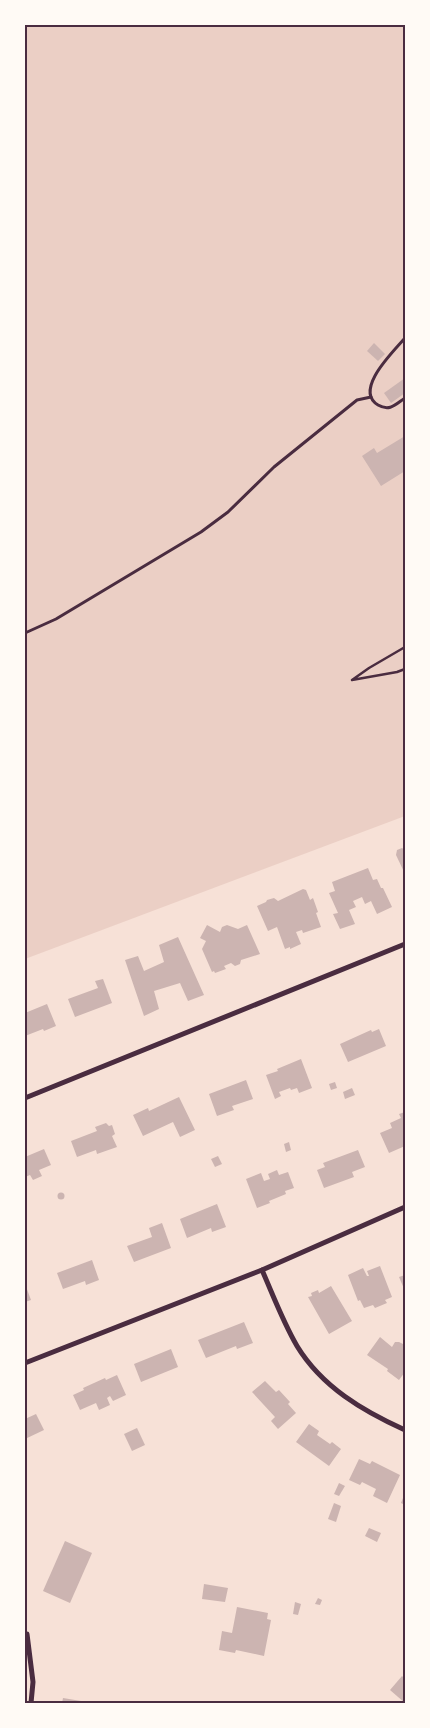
<svg xmlns="http://www.w3.org/2000/svg" width="430" height="1728" font-family="'Space Grotesk',sans-serif">
<rect width="100%" height="100%" fill="#f7e1d7"/>
<polygon fill="#ebcfc5" points="25,25 405,25 405,816 25,959"/>
<g fill="#ccb4b1">
<polygon points="374,343 385,354 378,361 367,351"/>
<polygon points="405,378 405,393 391,403 384,393"/>
<polygon points="405,436 405,471 381,486 362,456 374,448 377,453"/>
<polygon points="402,848 405,850 405,874 396,855 397,850"/>
<polygon points="368,868 373,880 377,879 381,888 383,888 392,907 377,914 371,901 365,904 362,897 353,901 356,907 349,910 355,924 340,929 333,914 338,913 329,893 335,891 332,882"/>
<polygon points="303,889 306,890 310,900 313,898 318,912 316,913 321,927 303,933 302,930 296,932 301,944 290,949 290,947 285,949 277,927 268,931 257,906 266,902 267,900 274,898 278,901"/>
<polygon points="207,925 220,932 222,927 227,925 238,929 247,925 260,954 241,960 240,964 235,966 231,963 224,966 226,969 215,973 214,971 212,972 202,949 206,941 200,938"/>
<polygon points="178,937 204,995 188,1001 180,983 154,991 159,1009 144,1016 125,960 138,956 144,971 164,962 159,945"/>
<polygon points="103,979 112,1003 75,1017 68,999 98,988 95,981"/>
<polygon points="47,1004 56,1026 44,1031 43,1029 25,1036 25,1013"/>
<polygon points="379,1029 386,1046 348,1062 340,1044 371,1030 372,1032"/>
<polygon points="301,1059 312,1088 299,1093 297,1088 291,1090 290,1088 279,1092 281,1096 275,1099 266,1075 278,1071 277,1069"/>
<polygon points="246,1080 253,1099 232,1106 234,1110 217,1116 209,1094"/>
<polygon points="335,1082 337,1088 331,1090 329,1084"/>
<polygon points="352,1088 355,1095 345,1099 343,1092"/>
<polygon points="179,1097 195,1130 180,1137 173,1122 143,1136 133,1115 148,1108 149,1111"/>
<polygon points="405,1112 405,1146 389,1153 380,1133 392,1128 390,1123 401,1118 399,1114"/>
<polygon points="106,1123 109,1126 112,1125 115,1134 112,1136 117,1147 97,1154 96,1150 77,1157 71,1141 97,1131 95,1127"/>
<polygon points="289,1142 291,1150 286,1152 284,1144"/>
<polygon points="44,1149 51,1165 39,1170 42,1176 33,1180 30,1175 25,1177 25,1157"/>
<polygon points="358,1150 365,1167 352,1172 354,1177 324,1188 317,1170 325,1167 323,1163"/>
<polygon points="218,1156 222,1164 215,1167 211,1159"/>
<polygon points="277,1170 279,1175 288,1172 294,1188 285,1191 286,1194 269,1201 270,1203 257,1208 246,1179 261,1173 264,1181 270,1179 268,1174"/>
<circle cx="61" cy="1196" r="3.5"/>
<polygon points="217,1204 226,1227 212,1232 211,1228 187,1238 180,1219"/>
<polygon points="162,1223 171,1248 134,1262 127,1246 152,1237 149,1228"/>
<polygon points="92,1260 99,1280 86,1285 85,1281 63,1289 57,1273"/>
<polygon points="380,1266 392,1297 385,1300 387,1303 375,1308 373,1305 364,1308 360,1300 358,1301 348,1275 363,1268 367,1276 369,1276 367,1271"/>
<polygon points="405,1275 405,1291 399,1277"/>
<polygon points="25,1284 31,1300 25,1302"/>
<polygon points="331,1286 352,1321 329,1334 308,1297 312,1296 311,1293 318,1290 319,1293"/>
<polygon points="244,1322 253,1343 237,1349 236,1346 206,1358 198,1340"/>
<polygon points="380,1337 392,1347 395,1342 399,1342 405,1345 405,1372 399,1380 387,1371 388,1369 367,1355"/>
<polygon points="171,1349 178,1367 141,1382 134,1364"/>
<polygon points="117,1375 126,1395 113,1401 110,1396 107,1398 110,1405 99,1410 96,1403 80,1410 73,1395 84,1390 83,1388 105,1378 106,1380"/>
<polygon points="265,1381 276,1392 279,1390 290,1402 288,1404 296,1413 278,1429 271,1421 275,1417 252,1392"/>
<polygon points="36,1414 44,1430 25,1439 25,1419"/>
<polygon points="309,1424 319,1431 317,1435 330,1444 332,1442 341,1449 329,1466 296,1442"/>
<polygon points="137,1428 145,1445 132,1451 124,1434"/>
<polygon points="359,1459 370,1464 372,1461 400,1475 387,1503 373,1496 376,1489 362,1482 360,1485 349,1480"/>
<polygon points="339,1483 345,1486 339,1496 334,1494"/>
<polygon points="405,1493 405,1505 401,1503"/>
<polygon points="334,1503 341,1506 336,1522 328,1519"/>
<polygon points="369,1528 381,1533 377,1542 365,1536"/>
<polygon points="65,1541 92,1553 70,1603 43,1591"/>
<polygon points="204,1584 228,1588 225,1602 202,1599"/>
<polygon points="318,1598 322,1600 320,1605 315,1604"/>
<polygon points="295,1602 301,1604 298,1615 293,1614"/>
<polygon points="237,1607 268,1613 267,1619 271,1620 264,1656 236,1650 235,1653 219,1650 222,1631 232,1633"/>
<polygon points="402,1676 405,1679 405,1703 390,1690"/>
<polygon points="63,1698 87,1702 87,1703 62,1703"/>
</g>
<g fill="none" stroke-linecap="round" stroke-linejoin="round">
<polyline stroke="#4a2c40" stroke-width="2.5" points="405,647 369,668 352,680 397,672 405,669"/>
<g stroke="#4a2c40" stroke-width="3">
<path d="M405 338C394 351 353 390 378 405 390 412 396 404 405 398"/>
<polyline points="25,633 56,619 201,532 228,512 274,467 357,400 371,397"/>
</g>
<g stroke="#4a2c40" stroke-width="5">
<polyline points="25,1098 405,944"/>
<path d="M262 1270C273 1295 283 1322 297 1346 322 1387 363 1411 405 1430"/>
<polyline points="25,1363 262,1270 405,1207"/>
<polyline points="27,1634 33,1682 31,1703"/>
</g>
</g>
<rect width="430" height="1728" fill="none" stroke="#fffaf5" stroke-width="52"/>
<rect x="26" y="26" width="378" height="1676" fill="none" stroke="#4a2c40" stroke-width="2"/>
</svg>
